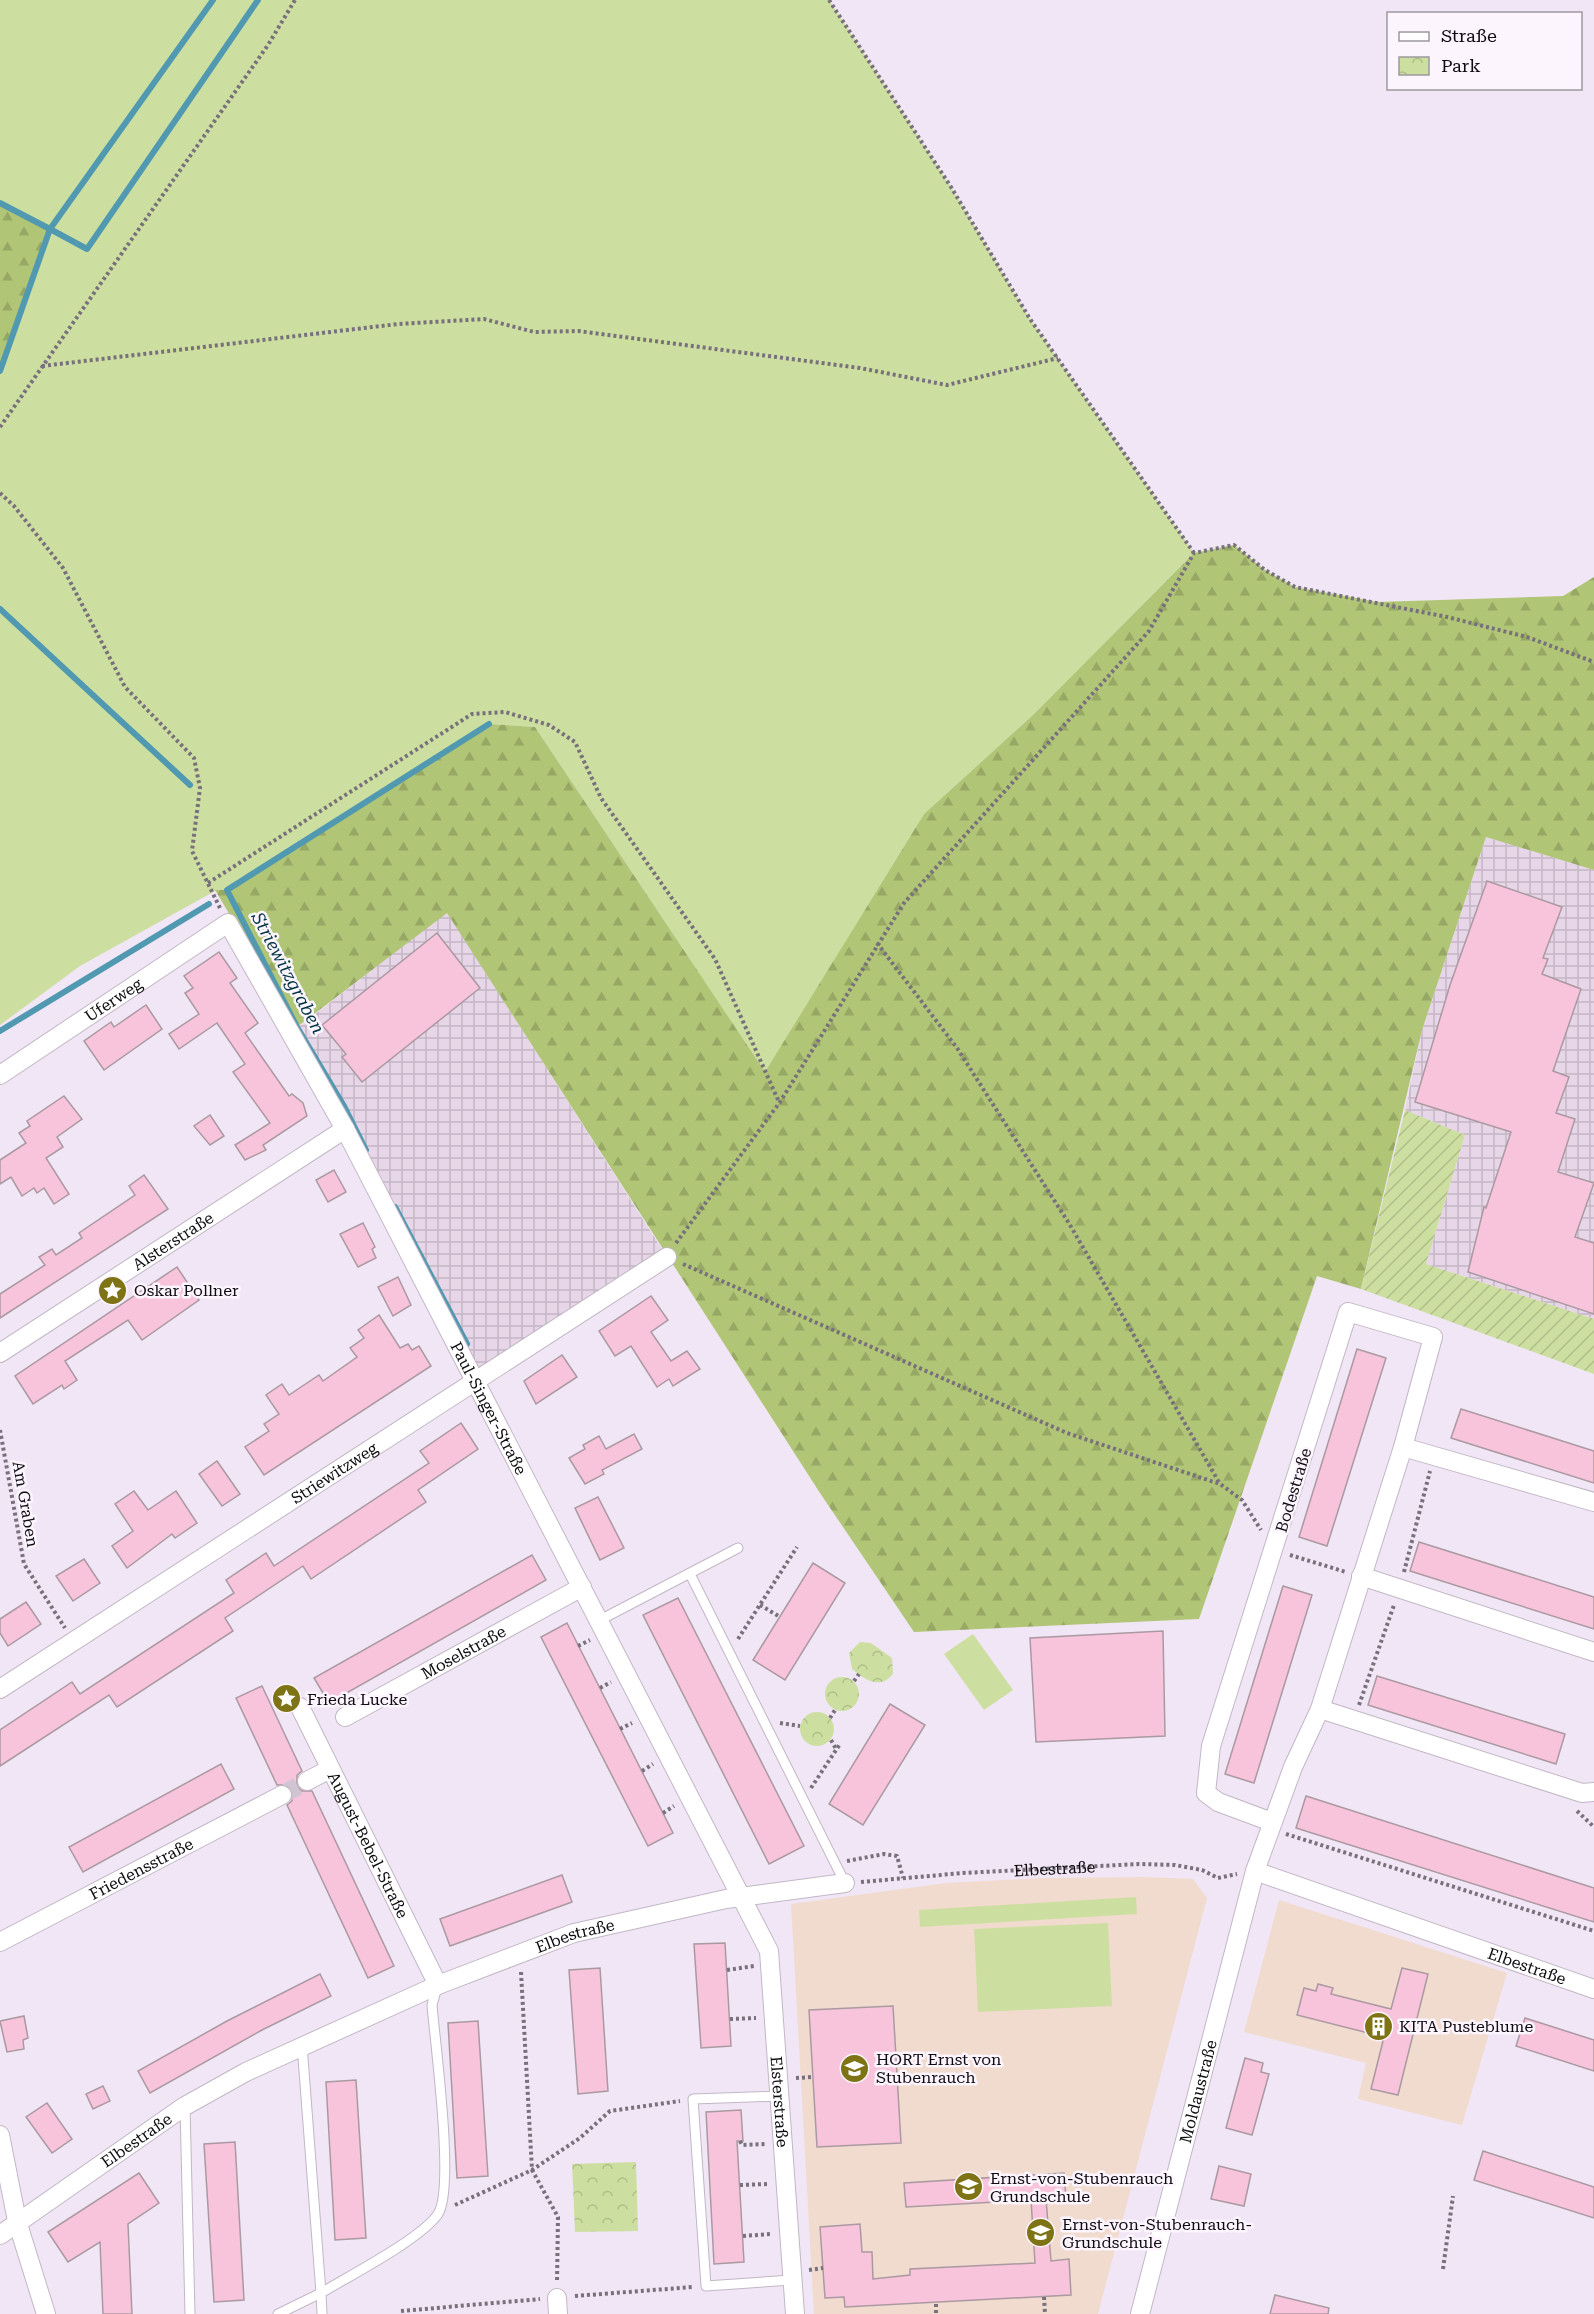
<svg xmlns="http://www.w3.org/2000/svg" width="1594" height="2314" font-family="'Roboto Serif',serif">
<defs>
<pattern id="industrial-grid" width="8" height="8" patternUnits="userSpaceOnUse" patternTransform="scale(1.5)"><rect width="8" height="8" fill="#e7d6e7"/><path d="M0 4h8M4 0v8" fill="none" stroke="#c5b6c5"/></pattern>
<pattern id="forest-firs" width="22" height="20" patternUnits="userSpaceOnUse" patternTransform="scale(1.5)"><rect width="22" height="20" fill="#b0c575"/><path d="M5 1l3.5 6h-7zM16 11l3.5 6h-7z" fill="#96a864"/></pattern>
<pattern id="park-crowns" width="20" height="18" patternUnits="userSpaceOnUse" patternTransform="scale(1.5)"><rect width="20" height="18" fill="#cddfa0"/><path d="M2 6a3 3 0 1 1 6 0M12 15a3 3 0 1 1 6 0" fill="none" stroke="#afbe89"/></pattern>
<pattern id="garden-furrows" width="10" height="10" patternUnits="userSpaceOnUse" patternTransform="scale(1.5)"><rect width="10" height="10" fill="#cddfa0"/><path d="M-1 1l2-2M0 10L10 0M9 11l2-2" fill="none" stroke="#afbe89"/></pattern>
</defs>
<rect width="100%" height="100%" fill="#f1e6f5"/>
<g fill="url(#industrial-grid)">
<polygon points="1486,837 1594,870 1594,1319 1426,1264 1465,1135 1405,1110 1422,1030"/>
<polygon points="447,912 667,1257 477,1381 292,1032"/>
</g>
<g fill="#f1dbce">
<polygon points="1145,1877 1193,1879 1207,1898 1098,2314 814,2314 791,1904 946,1883 1044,1878"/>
<polygon points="1279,1900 1507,1973 1462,2125 1358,2099 1366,2063 1244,2032"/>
</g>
<g fill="#cddfa0">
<polygon points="0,0 829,0 951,187 1030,319 1194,553 1033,715 924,814 765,1073 535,727 489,724 227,890 215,891 80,966 0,1025 0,368 50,229 0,203"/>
<polygon points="973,1634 1013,1690 984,1710 944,1654"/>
<polygon points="1136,1897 1137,1914 920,1927 919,1910"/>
<polygon points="1108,1923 1112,2006 978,2012 974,1929"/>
</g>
<g fill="url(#forest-firs)">
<polygon points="0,203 50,229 2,368 0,368"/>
<polygon points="1234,545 1265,570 1295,587 1377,602 1563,596 1594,577 1594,870 1486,837 1422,1030 1361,1289 1317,1276 1199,1619 914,1632 820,1493 447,913 297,1027 215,890 227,890 489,724 535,727 765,1072 924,814 1033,715 1194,553"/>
</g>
<g fill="url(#park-crowns)">
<path d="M860 1642 871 1643 892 1658 893 1674C880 1690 865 1680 852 1669L849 1653Z"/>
<circle cx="842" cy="1694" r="17"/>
<circle cx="817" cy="1729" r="17"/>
<polygon points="636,2162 638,2231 575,2232 572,2164"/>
</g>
<polygon fill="url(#garden-furrows)" points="1405,1110 1465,1135 1426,1264 1594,1319 1594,1374 1361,1289"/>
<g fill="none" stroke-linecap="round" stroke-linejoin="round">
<g stroke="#5099b1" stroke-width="6">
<polyline points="213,0 50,229 87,249 258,0"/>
<polyline points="0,203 50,229 0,371"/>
<polyline points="0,609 190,785"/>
<polyline points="0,1031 209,904"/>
<polyline points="366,1150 344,1106 297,1027 227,890 489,724"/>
<polyline points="395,1207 467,1344"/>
</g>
</g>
<g fill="#f7c4dc" stroke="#ab99a1" stroke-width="1.5">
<polygon points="1487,881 1562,907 1543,958 1548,959 1542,974 1581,989 1553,1071 1569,1077 1556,1113 1575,1119 1558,1172 1594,1183 1575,1237 1594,1243 1594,1314 1468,1272 1484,1207 1486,1208 1511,1132 1415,1102 1450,985"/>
<polygon points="437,933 480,988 362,1082 342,1057 346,1054 322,1025"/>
<polygon points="219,952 237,978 230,983 258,1023 245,1033 289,1096 292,1094 303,1103 307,1116 263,1145 266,1150 245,1160 235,1145 270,1123 233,1072 245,1064 217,1023 179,1049 169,1034 199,1014 185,993 193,988 184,976"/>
<polygon points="146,1005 162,1029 104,1070 84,1041 111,1022 114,1027"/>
<polygon points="64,1096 82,1119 57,1137 63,1147 46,1158 69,1194 54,1204 44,1188 37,1193 34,1188 22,1196 11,1177 0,1184 0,1160 26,1143 19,1133 30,1126 27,1121"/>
<polygon points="210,1115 224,1136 210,1145 194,1126"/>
<polygon points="334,1170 346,1192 328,1202 316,1180"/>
<polygon points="144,1175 168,1209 0,1318 0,1294 45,1265 39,1257 52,1249 56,1255 82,1238 79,1233 135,1195 129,1186"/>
<polygon points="363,1223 375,1247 372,1249 376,1258 358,1267 340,1234"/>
<polygon points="177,1267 199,1300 142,1340 128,1320 65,1361 77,1380 64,1389 62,1385 33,1404 15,1376"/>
<polygon points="398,1277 411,1305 393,1316 378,1287"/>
<polygon points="651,1296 668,1320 651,1332 671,1361 687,1351 700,1369 673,1386 669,1379 657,1387 631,1346 615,1356 599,1331"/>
<polygon points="379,1315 400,1348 408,1344 412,1350 419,1346 431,1366 264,1475 245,1447 269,1431 264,1424 279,1414 266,1395 282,1384 289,1395 319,1375 323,1381 357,1357 350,1348 364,1338 358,1330"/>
<polygon points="1357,1349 1386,1358 1327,1546 1299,1537"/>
<polygon points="562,1355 577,1377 536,1404 524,1381"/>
<polygon points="1461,1409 1594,1451 1594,1483 1451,1438"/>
<polygon points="461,1423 478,1449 418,1490 426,1502 311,1579 303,1566 225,1618 233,1631 117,1707 109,1695 0,1766 0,1730 72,1682 80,1694 234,1593 226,1580 266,1553 274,1566 429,1463 420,1451"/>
<polygon points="634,1434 642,1449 602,1470 604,1474 585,1484 569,1458 585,1449 583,1445 599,1436 606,1449"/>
<polygon points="217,1461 240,1494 222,1506 199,1474"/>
<polygon points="134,1491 148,1510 176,1491 197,1523 175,1538 172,1534 127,1568 112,1546 133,1531 115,1504"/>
<polygon points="598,1497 624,1548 600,1560 575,1508"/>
<polygon points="1419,1542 1594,1597 1594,1629 1410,1571"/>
<polygon points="532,1555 546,1580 329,1703 314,1678"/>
<polygon points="84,1559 100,1583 73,1601 56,1576"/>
<polygon points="813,1563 845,1583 785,1680 753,1660"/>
<polygon points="1283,1586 1312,1595 1254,1783 1225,1774"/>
<polygon points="678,1598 804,1846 769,1864 643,1615"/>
<polygon points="26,1602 41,1624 8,1646 0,1633 0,1619"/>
<polygon points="567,1623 673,1833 648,1846 541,1637"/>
<polygon points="1163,1631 1165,1736 1036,1742 1030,1638"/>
<polygon points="1377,1676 1565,1734 1556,1764 1368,1705"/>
<polygon points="262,1686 302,1771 297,1775 297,1786 302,1791 312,1791 394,1966 368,1978 287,1805 292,1801 292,1790 288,1785 277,1785 236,1698"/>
<polygon points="890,1704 925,1725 863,1825 829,1804"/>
<polygon points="221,1764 234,1789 83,1872 69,1847"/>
<polygon points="1306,1796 1594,1888 1594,1922 1296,1828"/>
<polygon points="562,1875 572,1902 450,1946 440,1919"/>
<polygon points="725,1943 731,2046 701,2048 694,1944"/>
<polygon points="600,1968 608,2091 578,2094 569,1970"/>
<polygon points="1402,1968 1428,1974 1398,2095 1371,2089 1384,2037 1297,2015 1304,1988 1316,1991 1318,1984 1333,1988 1331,1994 1391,2009"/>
<polygon points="320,1974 331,1996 262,2030 150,2093 138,2071 227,2021"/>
<polygon points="893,2006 901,2143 817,2147 809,2010"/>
<polygon points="24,2016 28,2038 23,2040 24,2049 7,2052 0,2021"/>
<polygon points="1525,2018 1594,2040 1594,2071 1516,2046"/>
<polygon points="478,2021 488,2176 457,2178 448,2023"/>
<polygon points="1245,2058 1263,2063 1261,2072 1269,2074 1252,2135 1226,2128"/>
<polygon points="356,2080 366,2238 335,2240 326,2082"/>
<polygon points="103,2086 110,2101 93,2109 86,2094"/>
<polygon points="47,2103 72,2139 52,2153 26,2117"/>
<polygon points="741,2110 743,2141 737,2141 744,2262 714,2264 706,2112"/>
<polygon points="235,2142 244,2300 214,2302 204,2144"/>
<polygon points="1483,2151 1594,2187 1594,2218 1474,2180"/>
<polygon points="1219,2166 1251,2174 1244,2206 1211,2199"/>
<polygon points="139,2173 159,2203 128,2224 132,2314 103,2314 100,2242 68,2262 48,2232"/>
<polygon points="1064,2173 1066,2197 1046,2199 1051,2261 1069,2259 1071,2295 845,2307 844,2297 825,2298 820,2227 860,2224 862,2252 872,2252 873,2279 910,2275 910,2269 1035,2263 1031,2200 906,2207 904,2183"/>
<polygon points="1275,2295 1329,2308 1328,2314 1270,2314"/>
</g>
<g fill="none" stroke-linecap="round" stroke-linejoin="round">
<polyline stroke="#cfc5d3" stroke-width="18" stroke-dasharray="18 9" stroke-linecap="butt" points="282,1795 307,1781"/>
<defs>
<g id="lane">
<polyline points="690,1574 845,1883"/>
<polyline points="600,1620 738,1548"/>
<polyline points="781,2096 693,2099 706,2286 792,2280"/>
<polyline points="185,2106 190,2314"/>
<polyline points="278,2314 321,2293 302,2045"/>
<path d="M322 2314 321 2293C349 2276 421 2239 438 2214 455 2188 435 2043 432 2005L437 1987"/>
</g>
<g id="street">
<path id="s2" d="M0 1075 228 923 345 1129 769 1951 795 2314"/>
<path id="s3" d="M0 1353 345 1129"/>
<polyline points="1403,1447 1594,1502"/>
<polyline points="1361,1576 1594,1652"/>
<path id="s4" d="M0 1689 667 1257"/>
<path id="s5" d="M300 1707 438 1985"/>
<polyline points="1320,1709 1582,1793 1594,1792"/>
<path id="s6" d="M345 1717 582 1587"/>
<polyline points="307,1781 330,1769"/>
<path id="s7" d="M1255 1871 1594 1989"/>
<path id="s8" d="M0 1942 282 1795"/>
<polyline points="0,2135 17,2221 46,2314"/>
<path id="s9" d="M0 2235 185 2106 246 2072 438 1985 574 1933 726 1899 845 1883"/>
<polyline points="557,2298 558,2314"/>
<path id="s10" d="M1140 2314 1255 1871 1293 1767 1320 1709 1403 1447 1433 1337 1348 1312 1211 1746 1206 1793 1218 1802 1272 1822"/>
</g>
</defs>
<use href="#lane" stroke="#c2b7c5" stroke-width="11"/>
<use href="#street" stroke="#c2b7c5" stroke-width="20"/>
<g stroke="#78717b" stroke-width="4" stroke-dasharray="3 3" stroke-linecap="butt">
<polyline points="829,0 951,187 1030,319 1194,553"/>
<polyline points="42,366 398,324 484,319 534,332 578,331 860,368 947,385 1058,358"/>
<polyline points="0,427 268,45 295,0"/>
<polyline points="0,493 14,506 63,568 125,687 194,758 200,788 192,851 220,908"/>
<polyline points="208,883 472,714 505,712 549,725 575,742 601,798 715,959 779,1102"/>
<polyline points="877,943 957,1048 1070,1225 1220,1484"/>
<polyline points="676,1243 780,1102 904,903 1149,631 1194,553 1234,545 1265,570 1295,587 1447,617 1527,637 1594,662"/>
<polyline points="683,1264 1067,1433 1220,1484 1242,1500 1261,1530"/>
<polyline points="0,1430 24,1564 65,1628"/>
<polyline points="1290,1555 1346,1572"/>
<polyline points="1404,1572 1430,1471"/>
<polyline points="760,1605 780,1617"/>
<polyline points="738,1639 797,1547"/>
<polyline points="578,1646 590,1640"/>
<polyline points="854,1681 859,1674"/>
<polyline points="600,1688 611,1682"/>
<polyline points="1359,1705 1394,1605"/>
<polyline points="830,1718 835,1710"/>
<polyline points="780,1723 800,1726"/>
<polyline points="620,1729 632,1723"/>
<polyline points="831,1740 836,1749"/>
<polyline points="642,1771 653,1764"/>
<polyline points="811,1788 840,1744"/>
<polyline points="1577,1811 1594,1827"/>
<polyline points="663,1813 674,1806"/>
<polyline points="1286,1834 1594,1931"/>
<polyline points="847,1861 884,1854 897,1856 903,1878"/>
<path id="s1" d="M861 1882 963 1873 1139 1864 1175 1865 1202 1870 1218 1878 1237 1874"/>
<polyline points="727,1970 754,1966"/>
<polyline points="521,1972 532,2170 558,2217 557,2282"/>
<polyline points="730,2019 756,2018"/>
<polyline points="796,2078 813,2077"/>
<polyline points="740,2141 742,2145 766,2144"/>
<polyline points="740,2185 768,2184"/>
<polyline points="455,2205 532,2170 580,2138 610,2111 680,2101"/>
<polyline points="743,2236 771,2234"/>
<polyline points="1443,2269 1453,2196"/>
<polyline points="809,2270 823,2268"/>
<polyline points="575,2296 693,2287"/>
<polyline points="1044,2297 1045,2314"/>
<polyline points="936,2304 936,2314"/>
<polyline points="401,2311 540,2299"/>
</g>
<use href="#lane" stroke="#fff" stroke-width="9"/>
<use href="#street" stroke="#fff" stroke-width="18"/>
</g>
<defs>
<symbol id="sight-disc" viewBox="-11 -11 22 22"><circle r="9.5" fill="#7e7315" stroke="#fcf5fe"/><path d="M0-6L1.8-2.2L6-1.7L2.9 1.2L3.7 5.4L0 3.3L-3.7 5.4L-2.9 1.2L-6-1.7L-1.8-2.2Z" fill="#fff"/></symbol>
<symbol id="building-disc" viewBox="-11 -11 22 22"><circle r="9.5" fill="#7e7315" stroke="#fcf5fe"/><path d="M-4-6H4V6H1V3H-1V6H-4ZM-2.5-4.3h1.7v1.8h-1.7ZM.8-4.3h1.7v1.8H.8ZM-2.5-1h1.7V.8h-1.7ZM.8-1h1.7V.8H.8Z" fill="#fff"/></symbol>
<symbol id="school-disc" viewBox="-11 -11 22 22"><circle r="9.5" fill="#7e7315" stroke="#fcf5fe"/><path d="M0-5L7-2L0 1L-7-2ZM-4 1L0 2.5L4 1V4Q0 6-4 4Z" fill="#fff"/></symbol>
</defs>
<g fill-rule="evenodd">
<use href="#sight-disc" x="96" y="1274" width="33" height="33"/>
<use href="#sight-disc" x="270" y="1682" width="33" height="33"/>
<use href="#building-disc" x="1362" y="2010" width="33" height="33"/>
<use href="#school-disc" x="838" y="2052" width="33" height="33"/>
<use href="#school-disc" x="952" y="2170" width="33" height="33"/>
<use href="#school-disc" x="1024" y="2216" width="33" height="33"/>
</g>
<g text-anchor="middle" stroke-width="5" stroke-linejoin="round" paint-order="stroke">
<g font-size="16" fill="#0f0c11" stroke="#fcf5fe">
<text dy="6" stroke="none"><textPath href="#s2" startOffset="136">Uferweg</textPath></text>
<text dy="6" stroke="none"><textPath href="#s3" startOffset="206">Alsterstraße</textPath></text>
<text dy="6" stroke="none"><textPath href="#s2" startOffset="825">Paul-Singer-Straße</textPath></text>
<text dy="6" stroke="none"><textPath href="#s4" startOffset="398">Striewitzweg</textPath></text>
<text transform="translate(1293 1490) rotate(-73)" y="6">Bodestraße</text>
<text transform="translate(26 1504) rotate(80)" y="6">Am Graben</text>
<text dy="6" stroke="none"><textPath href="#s6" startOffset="135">Moselstraße</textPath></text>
<text dy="6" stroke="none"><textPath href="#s5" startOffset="154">August-Bebel-Straße</textPath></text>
<text dy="6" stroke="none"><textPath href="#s8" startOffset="159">Friedensstraße</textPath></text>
<text dy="6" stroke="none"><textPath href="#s1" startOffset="194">Elbestraße</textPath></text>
<text dy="6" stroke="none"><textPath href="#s9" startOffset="652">Elbestraße</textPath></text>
<text dy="6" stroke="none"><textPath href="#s7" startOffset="288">Elbestraße</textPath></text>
<text dy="6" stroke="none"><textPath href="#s10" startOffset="230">Moldaustraße</textPath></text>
<text dy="6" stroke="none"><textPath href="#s2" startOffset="1587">Elsterstraße</textPath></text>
<text dy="6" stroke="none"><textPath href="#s9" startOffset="166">Elbestraße</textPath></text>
</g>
<g font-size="16" fill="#0f0c11" stroke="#fcf5fe" text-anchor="start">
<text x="134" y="1296">Oskar Pollner</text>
<text x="307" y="1705">Frieda Lucke</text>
<text x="1399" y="2032">KITA Pusteblume</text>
<text x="876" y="2065">HORT Ernst von<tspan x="876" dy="18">Stubenrauch</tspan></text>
<text x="990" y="2184">Ernst-von-Stubenrauch<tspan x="990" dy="18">Grundschule</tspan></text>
<text x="1062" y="2230">Ernst-von-Stubenrauch-<tspan x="1062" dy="18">Grundschule</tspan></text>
</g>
<g font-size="18" font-style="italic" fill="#013442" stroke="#fcf5fe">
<text transform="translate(288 973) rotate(62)" y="6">Striewitzgraben</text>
</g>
</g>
<rect x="1387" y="12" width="195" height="78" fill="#fcf5fe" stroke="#9d989f" stroke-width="1.5"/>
<rect x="1399" y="32" width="30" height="9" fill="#ffffff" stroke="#9d989f" stroke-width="1.5"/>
<text x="1441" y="42" font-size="18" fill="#0f0c11">Straße</text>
<rect x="1399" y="57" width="30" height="18" fill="url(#park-crowns)" stroke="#9d989f" stroke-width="1.5"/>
<text x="1441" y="72" font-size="18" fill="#0f0c11">Park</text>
</svg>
